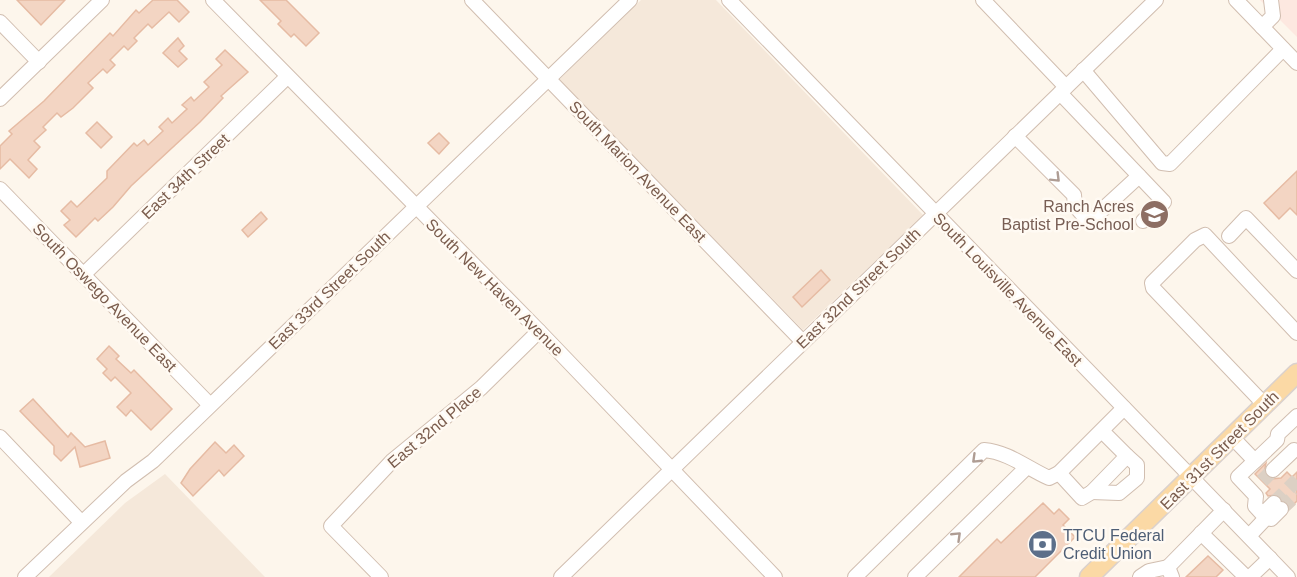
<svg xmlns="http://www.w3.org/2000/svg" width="1297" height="577" font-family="Helvetica,sans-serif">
<rect width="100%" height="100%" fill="#fdf6ec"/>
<g fill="#f5e8da">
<polygon points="641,0 716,0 923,215 803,330 559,80"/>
<polygon points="165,474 265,577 49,577 125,503"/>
</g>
<polygon fill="#fde8e0" points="1260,0 1297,0 1297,37"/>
<g fill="#f3d5c3" stroke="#e6bba3" stroke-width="1.5">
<polygon points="17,0 65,0 41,25"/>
<polygon points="153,0 177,0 189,12 179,22 169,12 152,28 148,24 134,38 137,41 128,50 124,46 110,60 115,65 107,73 103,69 88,83 93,88 73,108 61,117 57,113 43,127 46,130 34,141 40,147 28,160 37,169 29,178 10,159 0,169 0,146 12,134 9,131 44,101 110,33 113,36 136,10 139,13"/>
<polygon points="260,0 286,0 319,33 306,46 294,34 291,37 278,24 281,21"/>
<polygon points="178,38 184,46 179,51 187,59 178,67 163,53"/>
<polygon points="225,50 248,72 221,96 223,98 200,122 131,186 113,207 98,221 95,218 76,237 64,225 70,220 61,211 71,201 77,207 107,178 107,171 134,143 137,146 144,140 148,145 163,131 159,127 168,118 172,123 187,109 182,105 191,97 194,101 209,87 204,82 222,65 216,59"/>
<polygon points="97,122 112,137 101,148 86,133"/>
<polygon points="439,133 449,143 439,154 428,143"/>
<polygon points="1297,171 1297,215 1290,208 1279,219 1264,203"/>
<polygon points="261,212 267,219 248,237 242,230"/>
<polygon points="821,270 830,280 802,307 793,297"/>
<polygon points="109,346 119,356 116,359 131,373 134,370 172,409 151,430 131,410 126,416 117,407 131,393 115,377 111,381 103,373 107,369 97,359"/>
<polygon points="33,399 68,437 71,433 85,447 105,441 110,458 80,467 75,447 61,461 54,454 54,446 20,411"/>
<polygon points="215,442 226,453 234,445 244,456 224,476 219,470 193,496 181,483 190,469"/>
<polygon points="1266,463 1264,473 1271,479 1281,478 1287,472 1292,477 1297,472 1297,501 1290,508 1277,495 1268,496 1266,493 1270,489 1255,474"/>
<polygon points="1043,503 1054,514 1059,509 1069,519 1063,525 1075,537 1035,577 959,577 997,539 1001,543"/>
<polygon points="1208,556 1223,570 1216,577 1186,577"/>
</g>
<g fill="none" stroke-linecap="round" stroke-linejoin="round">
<g stroke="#dcd0c4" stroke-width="14" stroke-dasharray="14 7" stroke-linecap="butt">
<polyline points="1262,481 1273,470"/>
<polyline points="1274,503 1297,480"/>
<polyline points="1281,509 1297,494"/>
</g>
<defs>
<g id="minor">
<polyline points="213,0 539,331 775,577"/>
<polyline points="472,0 803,342"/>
<polyline points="729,0 1288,577"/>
<polyline points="983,0 1066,87"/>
<polyline points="1236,0 1297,63"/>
<polyline points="0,22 39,62"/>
<polyline points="1262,27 1273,16 1271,0"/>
<polyline points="1083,70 1162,163 1170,164 1283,49"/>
<polyline points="1060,93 1164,202 1143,221"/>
<polyline points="0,99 102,0"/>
<polyline points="1015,136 1074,195 1075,206 1089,222 1139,176"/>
<polyline points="0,189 210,405"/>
<polyline points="1229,236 1246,218 1297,271"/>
<polyline points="83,275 287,77"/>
<polyline points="1264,404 1153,288 1152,283 1195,240 1205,235 1297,333"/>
<polyline points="0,437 81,522"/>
<polyline points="1232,437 1255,461"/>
<polyline points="1273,470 1294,450"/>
<polyline points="1059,473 1082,498 1092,492 1127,456 1102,431"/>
<polyline points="1092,492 1119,493 1137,478 1137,465 1127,456"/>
<polyline points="1263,514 1274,503"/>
<polyline points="1266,518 1271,519 1281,509"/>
<polyline points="1201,533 1246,577"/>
<polyline points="1249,536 1266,518 1255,506 1256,496 1238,477 1277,440 1278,434 1297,416"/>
<polyline points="1168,567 1224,510"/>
<polyline points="25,577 126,481 153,461 630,0"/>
<polyline points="381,577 331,526 392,461 481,388 539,331"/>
<polyline points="561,577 1156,0"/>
<path d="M855 577 984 450C1008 452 1027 468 1049 478L1059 473 1124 408"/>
<polyline points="915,577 1026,468"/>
<polyline points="1140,577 1149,571 1168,567 1172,577"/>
<polyline points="1250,577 1270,558"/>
</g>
<polyline id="major" points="1089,577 1297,373"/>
</defs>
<use href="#minor" stroke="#d1beb0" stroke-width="16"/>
<use href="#major" stroke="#dad1cd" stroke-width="21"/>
<use href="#minor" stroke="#fff" stroke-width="14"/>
<use href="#major" stroke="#fbd9a5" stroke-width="18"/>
</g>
<defs><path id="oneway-chevron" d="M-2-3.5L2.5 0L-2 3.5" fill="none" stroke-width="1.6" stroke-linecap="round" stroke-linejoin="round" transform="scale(1.5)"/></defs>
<g stroke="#af9d94">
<use href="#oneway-chevron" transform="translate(1056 178) rotate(45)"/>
<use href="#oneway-chevron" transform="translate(976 459) rotate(136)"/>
<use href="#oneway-chevron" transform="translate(957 536) rotate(-44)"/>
</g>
<defs>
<symbol id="school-disc" viewBox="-11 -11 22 22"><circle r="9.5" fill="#8d6e63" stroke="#fffaf3"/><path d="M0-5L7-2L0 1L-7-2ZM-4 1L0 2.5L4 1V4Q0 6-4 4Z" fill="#fff"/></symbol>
<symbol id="bank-disc" viewBox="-11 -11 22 22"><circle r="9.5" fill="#5c6f8a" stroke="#fffaf3"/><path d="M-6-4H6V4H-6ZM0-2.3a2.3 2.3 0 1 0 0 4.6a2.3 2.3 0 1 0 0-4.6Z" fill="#fff"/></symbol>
</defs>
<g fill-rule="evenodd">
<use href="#school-disc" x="1138" y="198" width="33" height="33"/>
<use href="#bank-disc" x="1026" y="528" width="33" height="33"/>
</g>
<g text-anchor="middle" stroke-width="5" stroke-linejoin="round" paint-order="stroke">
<g font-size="16" fill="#7a5c4d" stroke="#fffaf3">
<text transform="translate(638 171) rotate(46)" y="6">South Marion Avenue East</text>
<text transform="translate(185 176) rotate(-44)" y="6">East 34th Street</text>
<text transform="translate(495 287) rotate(45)" y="6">South New Haven Avenue</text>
<text transform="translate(858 288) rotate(-44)" y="6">East 32nd Street South</text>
<text transform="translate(1008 289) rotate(46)" y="6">South Louisville Avenue East</text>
<text transform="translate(329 290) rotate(-44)" y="6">East 33rd Street South</text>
<text transform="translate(105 297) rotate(46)" y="6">South Oswego Avenue East</text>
<text transform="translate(434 427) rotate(-40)" y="6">East 32nd Place</text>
<text transform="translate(1219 450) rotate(-45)" y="6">East 31st Street South</text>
</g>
<g font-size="16" fill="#785e54" stroke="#fffaf3" text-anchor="end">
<text x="1134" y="212">Ranch Acres<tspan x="1134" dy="18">Baptist Pre-School</tspan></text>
</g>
<g font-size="16" fill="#4e5e75" stroke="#fffaf3" text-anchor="start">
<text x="1063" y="541">TTCU Federal<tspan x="1063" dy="18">Credit Union</tspan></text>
</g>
</g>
</svg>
